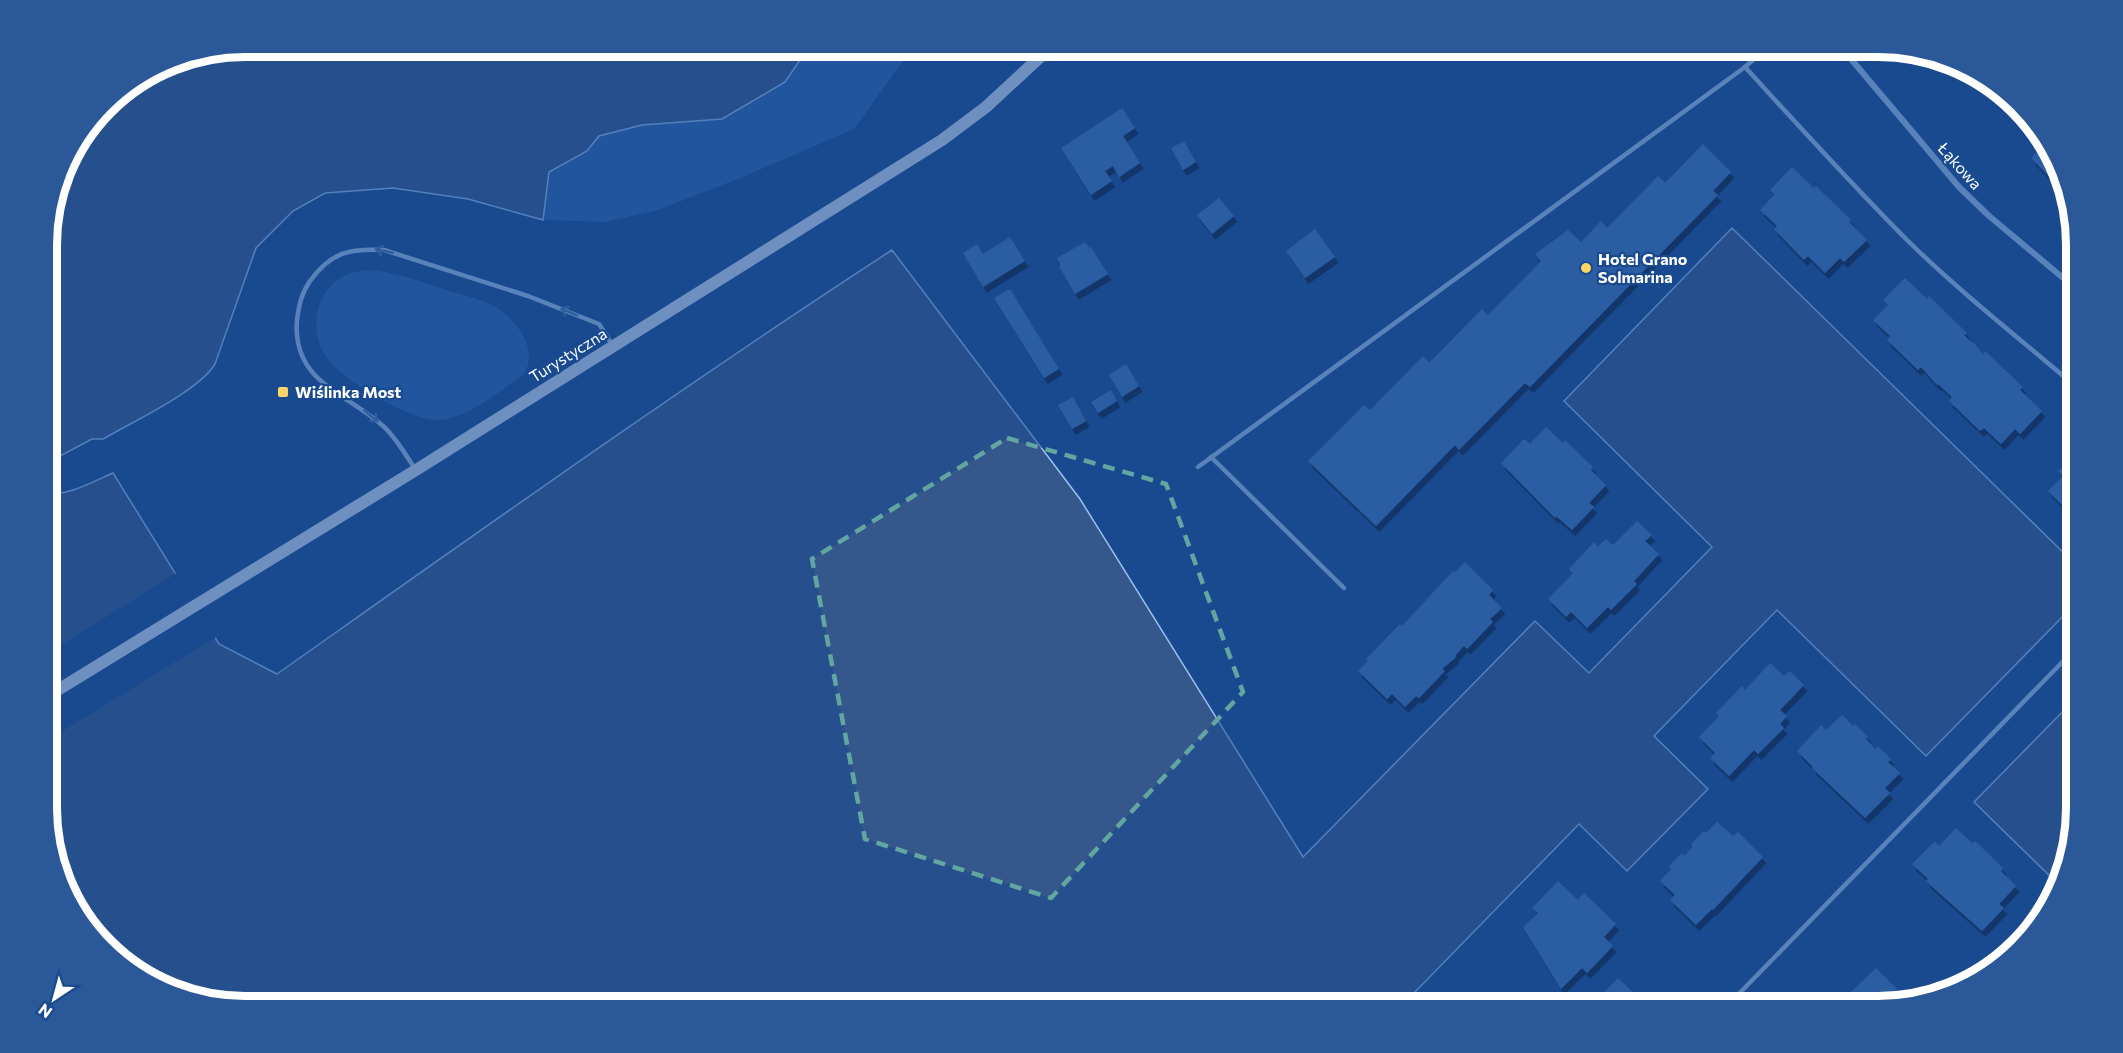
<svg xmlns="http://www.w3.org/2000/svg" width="2123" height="1053" font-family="Commissioner,sans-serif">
<defs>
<filter id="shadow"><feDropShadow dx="3.5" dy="6" stdDeviation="0" flood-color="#0009"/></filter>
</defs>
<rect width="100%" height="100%" fill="#194a90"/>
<g fill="#2c63ae">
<polygon points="809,47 913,47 854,129 745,176 658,210 605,222 543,220 549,172 587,151 599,136 642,125 722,119 785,82"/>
<path d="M364 270C395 271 424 283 453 292 466 296 480 299 492 305 515 317 542 351 522 376 497 392 468 419 437 420 409 420 343 380 327 358 308 332 315 293 342 277 348 273 357 272 364 270Z"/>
</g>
<g fill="#34588b" stroke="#99c0f1" stroke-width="1.5">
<path d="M245 46H809V47L785 82 722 119 642 125 599 136 587 151 549 172 543 220 468 199 393 188 325 193 293 211 256 248 215 364C199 391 132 422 103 439H92L47 463V231L67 157 114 96 169 61Z"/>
<path d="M1732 228 2076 565V603L1926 756 1777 610 1654 736 1708 789 1627 871 1579 824 1414 993 1413 1006H245L157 986 87 929 48 834V491C61 500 98 479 113 473L219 644 277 674C481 530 683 386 892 250L1080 499 1303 857 1535 621 1589 673 1712 547 1564 401Z"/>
<polygon points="2076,698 2076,809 2059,885 1974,802"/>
</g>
<polygon fill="#194a90" points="178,572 218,636 48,740 48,653"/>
<g fill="#4273b8" filter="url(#shadow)">
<polygon points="1122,108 1135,128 1123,136 1140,163 1119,177 1113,166 1105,171 1112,181 1091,195 1061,148"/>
<polygon points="1184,141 1196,162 1183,170 1171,148"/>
<polygon points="1703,144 1731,172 1713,191 1718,195 1530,387 1525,383 1459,450 1455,445 1376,526 1308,461 1364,405 1370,410 1423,356 1429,363 1482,309 1488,315 1541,261 1535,254 1568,230 1581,242 1601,221 1607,228 1658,176 1665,183"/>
<polygon points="2044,145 2061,186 2060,188 2031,158"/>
<polygon points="1792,167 1814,188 1816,186 1851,220 1849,222 1867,240 1844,262 1840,258 1825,273 1808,256 1804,260 1774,229 1777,226 1760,210 1775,194 1770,190"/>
<polygon points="1219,198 1234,216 1212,234 1197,215"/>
<polygon points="1315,229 1335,257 1305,278 1286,251"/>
<polygon points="1010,237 1025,261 983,287 963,253 977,244 983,254"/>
<polygon points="1085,242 1089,248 1091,247 1108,274 1075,294 1059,266 1061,265 1057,258"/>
<polygon points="1905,278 1927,299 1929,296 1967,333 1964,335 1972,343 1973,342 1983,354 1985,351 2023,387 2020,390 2042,411 2020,434 2015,429 2001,444 1984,428 1980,431 1949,401 1952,397 1938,384 1937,385 1921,367 1918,370 1887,340 1890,336 1873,320 1888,305 1883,300"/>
<polygon points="1010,289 1059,369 1044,378 994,298"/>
<polygon points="1126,364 1139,386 1122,397 1109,375"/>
<polygon points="1111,390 1117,401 1098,413 1091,402"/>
<polygon points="1073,397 1086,421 1072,429 1058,405"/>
<polygon points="1546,427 1563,443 1565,440 1593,467 1591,470 1606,485 1589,503 1594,507 1572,530 1556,516 1555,518 1501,463 1524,439 1530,444"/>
<polygon points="2076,454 2076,525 2062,511 2065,508 2048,491 2063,476 2058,471"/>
<polygon points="1637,521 1652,535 1645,541 1659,554 1634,581 1637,584 1611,610 1608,607 1587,628 1571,612 1566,617 1548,599 1573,573 1569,569 1594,542 1598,547 1606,539 1613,545"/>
<polygon points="1465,562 1493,590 1489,595 1502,608 1490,619 1493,622 1467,649 1464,646 1455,656 1456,657 1454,659 1442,669 1445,671 1419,698 1416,696 1405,707 1392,694 1387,699 1358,671 1368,661 1366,659 1400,624 1402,626 1453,571 1455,572"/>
<polygon points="1770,663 1784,676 1790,671 1804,685 1780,710 1787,716 1780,724 1784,728 1758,754 1754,750 1729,776 1710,758 1715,753 1699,737 1719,716 1716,713 1742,686 1745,690"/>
<polygon points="1842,715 1853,726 1855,724 1868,737 1866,739 1875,749 1878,746 1891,759 1888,762 1900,773 1885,788 1890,793 1865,818 1812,768 1813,767 1797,751 1821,725 1826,730"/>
<polygon points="1717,822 1733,836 1738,832 1763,857 1713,910 1712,909 1696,925 1670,900 1675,895 1660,881 1671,869 1669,866 1682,853 1684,856 1693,847 1691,844 1704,831 1706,833"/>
<polygon points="1956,828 1972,843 1975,841 2003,868 2001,871 2016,886 1999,904 2004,908 1982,931 1939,893 1926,881 1928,879 1912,864 1935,841 1939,846"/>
<polygon points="1558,881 1578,900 1584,893 1616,924 1604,937 1613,946 1587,973 1582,968 1561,989 1523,927 1538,913 1532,908"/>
<polygon points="2004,944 2009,949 1989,973 1984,975 1979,970"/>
<polygon points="1876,968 1899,991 1895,995 1902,1002 1891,1006 1836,1006"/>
<polygon points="1618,978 1638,997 1644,991 1660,1006 1592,1005"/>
</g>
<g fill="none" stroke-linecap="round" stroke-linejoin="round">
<g stroke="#a7c6ef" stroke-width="4.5">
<path d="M1745 67C1798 125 1851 184 1907 240 1960 292 2019 338 2075 386"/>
<polyline points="1211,457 1344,588"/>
<polyline points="1198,467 1745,67 1769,46"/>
<path d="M416 470C406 456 396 437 383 426 345 392 292 382 297 320 299 305 301 294 310 281 331 252 350 248 384 250L528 296 599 324 613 346"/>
<polyline points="1727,1006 2076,648"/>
</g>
<polyline stroke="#a7c6ef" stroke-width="6" points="1840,46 1959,187 1988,215 2075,288"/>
<polyline stroke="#d4e4fa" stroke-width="12" points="48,696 416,470 942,140 986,107 1052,46"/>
</g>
<defs><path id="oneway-shaft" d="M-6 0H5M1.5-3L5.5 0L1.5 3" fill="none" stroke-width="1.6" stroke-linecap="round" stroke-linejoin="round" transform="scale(1.5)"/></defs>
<g stroke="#4b75b1">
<use href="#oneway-shaft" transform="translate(384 251) rotate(-169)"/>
<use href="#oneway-shaft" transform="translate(569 312) rotate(-158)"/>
<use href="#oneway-shaft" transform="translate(371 416) rotate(40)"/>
</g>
<path d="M0 0H2123V1053H0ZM1007 438 1166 484 1243 692 1051 898 865 839 812 559Z" fill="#194a90" fill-opacity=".55" fill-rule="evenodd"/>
<path fill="none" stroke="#63a6a1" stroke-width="4.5" stroke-dasharray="12 8" stroke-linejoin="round" d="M1007 438 1166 484 1243 692 1051 898 865 839 812 559Z"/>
<g fill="#ffd665" stroke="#194a90" stroke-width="2">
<circle cx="1586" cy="268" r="6"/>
<rect x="277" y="386" width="12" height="12" rx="3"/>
</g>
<g text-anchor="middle" stroke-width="4.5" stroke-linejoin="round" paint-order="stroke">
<g font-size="16" fill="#fff" stroke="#194a90">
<text transform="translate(1960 166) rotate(48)" y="6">Łąkowa</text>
<text transform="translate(568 355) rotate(-32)" y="6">Turystyczna</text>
</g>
<g font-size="16" font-weight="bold" fill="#fff" stroke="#194a90" text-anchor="start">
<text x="1598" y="265">Hotel Grano<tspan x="1598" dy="18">Solmarina</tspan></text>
<text x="295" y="398">Wiślinka Most</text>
</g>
</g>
<path d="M0 0H2123V1053H0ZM245 57H1878A188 188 0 0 1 2066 245V808A188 188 0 0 1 1878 996H245A188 188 0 0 1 57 808V245A188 188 0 0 1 245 57Z" fill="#2b5899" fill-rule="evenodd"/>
<path fill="none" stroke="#fff" stroke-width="8" d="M245 57H1878A188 188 0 0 1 2066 245V808A188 188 0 0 1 1878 996H245A188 188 0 0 1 57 808V245A188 188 0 0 1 245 57Z"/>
<g transform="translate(54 999) rotate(216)" stroke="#194a90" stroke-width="4.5" paint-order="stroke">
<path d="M0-4.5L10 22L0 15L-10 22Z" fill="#ffffff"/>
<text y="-9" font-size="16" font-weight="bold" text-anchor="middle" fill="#ffffff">N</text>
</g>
</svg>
